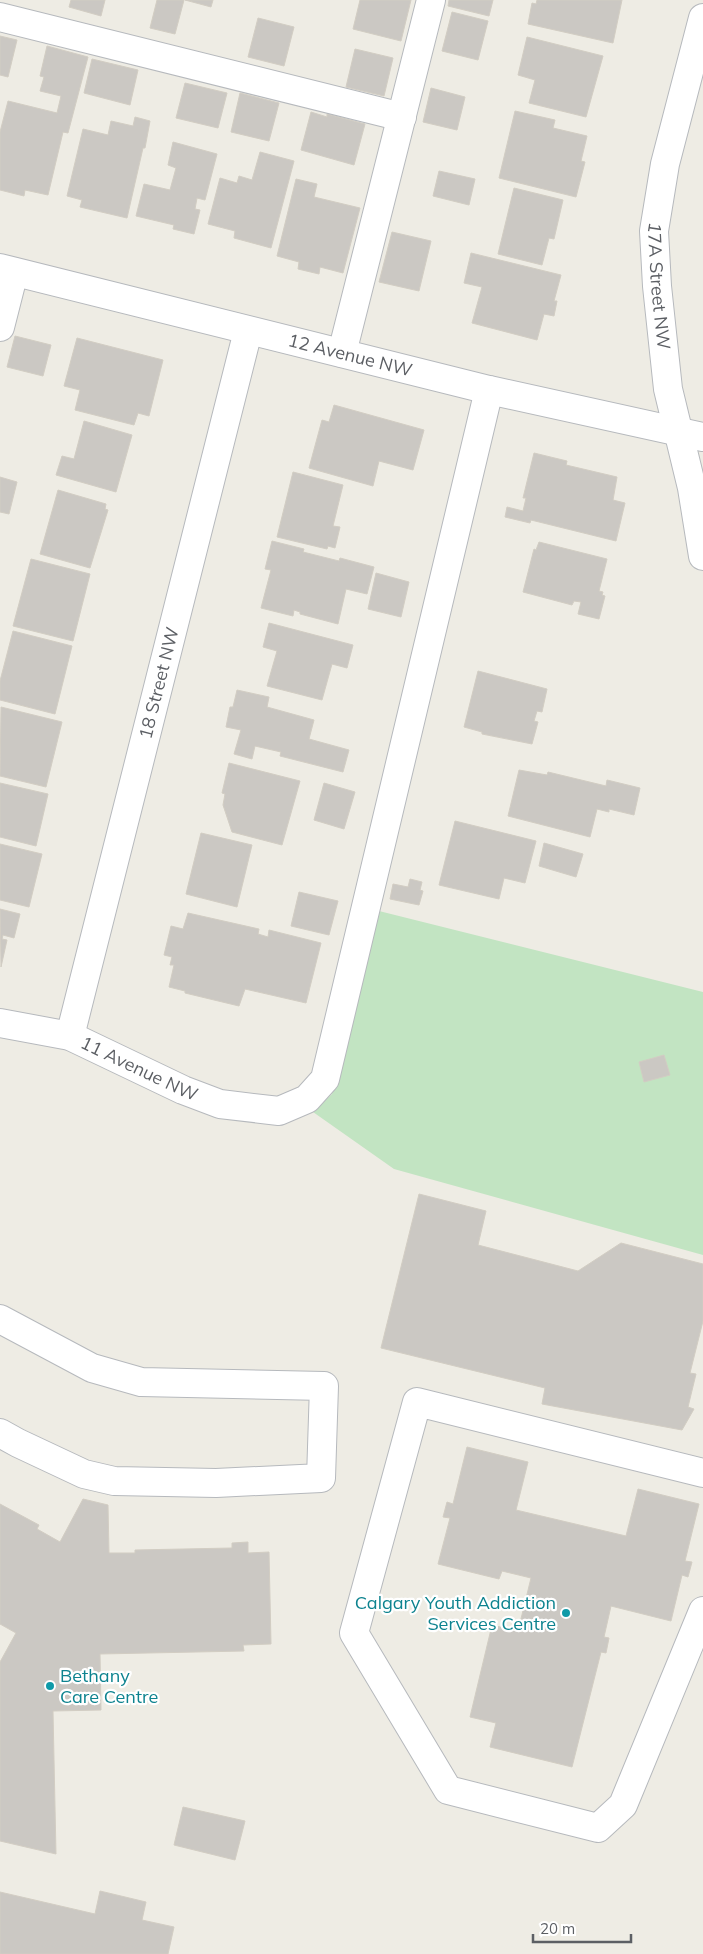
<svg xmlns="http://www.w3.org/2000/svg" width="703" height="1954" font-family="Mulish,sans-serif">
<rect width="100%" height="100%" fill="#eeece4"/>
<polygon fill="#c2e4c2" points="375,910 703,992 703,1255 394,1169 313,1112 332,1094"/>
<g fill="#cbc8c3" stroke="#d2cdc3">
<polygon points="71,0 105,0 101,16 69,7"/>
<polygon points="157,0 184,0 175,34 150,28"/>
<polygon points="185,0 213,0 211,7"/>
<polygon points="360,0 411,0 401,41 353,29"/>
<polygon points="449,0 493,0 489,16 448,6"/>
<polygon points="537,0 622,0 613,43 528,24 532,3 536,4"/>
<polygon points="452,12 488,21 478,60 442,51"/>
<polygon points="258,18 294,27 284,66 248,57"/>
<polygon points="0,36 17,40 8,77 0,75"/>
<polygon points="527,37 603,56 586,117 529,103 535,80 518,75"/>
<polygon points="47,46 88,57 68,133 63,132 48,195 25,190 24,196 0,190 0,132 8,101 57,113 61,96 40,91 44,77 40,76"/>
<polygon points="355,49 393,58 384,96 346,87"/>
<polygon points="92,59 138,70 130,105 84,93"/>
<polygon points="185,83 227,93 218,128 176,118"/>
<polygon points="431,88 465,97 457,130 423,122"/>
<polygon points="240,93 279,103 269,141 231,132"/>
<polygon points="515,111 555,120 553,128 587,136 581,161 585,162 576,197 499,178"/>
<polygon points="311,112 327,117 327,114 365,124 354,165 301,150"/>
<polygon points="135,117 150,121 145,148 143,148 127,218 80,207 82,200 67,196 83,129 108,135 111,121 133,126"/>
<polygon points="173,142 217,154 205,200 197,198 195,209 200,210 194,234 173,229 174,225 136,216 144,184 170,190 176,168 168,165"/>
<polygon points="260,152 294,161 271,248 234,238 235,231 208,224 220,178 237,183 239,176 252,180"/>
<polygon points="439,171 475,179 469,205 433,196"/>
<polygon points="296,179 317,184 314,197 360,208 343,273 320,267 319,274 298,269 299,262 277,256"/>
<polygon points="514,188 563,200 554,239 549,238 542,265 498,254"/>
<polygon points="392,232 431,241 419,291 379,282"/>
<polygon points="471,253 561,275 554,301 557,301 554,316 544,314 537,340 472,323 482,287 464,283"/>
<polygon points="15,336 51,345 43,376 7,367"/>
<polygon points="77,338 163,360 149,416 138,413 134,425 75,410 80,390 64,386"/>
<polygon points="334,405 424,430 413,470 379,461 373,486 309,468 322,420 329,422"/>
<polygon points="84,421 132,435 116,492 56,475 62,456 74,459"/>
<polygon points="534,453 567,461 566,465 617,477 613,500 625,503 616,541 531,520 530,523 505,517 507,507 523,511 526,498 523,498"/>
<polygon points="293,472 343,485 333,526 340,527 335,548 328,546 327,549 277,537"/>
<polygon points="0,477 17,482 9,514 0,512"/>
<polygon points="58,490 106,504 105,509 108,510 90,568 40,554"/>
<polygon points="272,541 304,549 303,552 339,561 340,558 374,567 367,594 346,589 338,624 300,614 300,612 294,610 293,616 261,608 271,570 265,569"/>
<polygon points="539,542 607,559 599,591 603,592 602,595 605,596 599,619 578,614 581,602 574,601 572,605 523,592 534,549 536,550"/>
<polygon points="31,559 90,574 73,641 13,626"/>
<polygon points="376,573 409,582 401,617 368,609"/>
<polygon points="269,623 353,645 347,668 332,664 322,700 267,686 277,651 263,647"/>
<polygon points="13,631 72,646 55,714 0,700 0,681"/>
<polygon points="478,671 547,689 542,712 537,711 534,721 538,722 532,744 482,734 482,732 464,727"/>
<polygon points="237,690 269,697 267,707 314,720 309,739 349,750 343,772 280,756 281,752 255,746 252,759 234,754 241,730 226,727 230,707 233,707"/>
<polygon points="1,707 62,722 46,787 0,776"/>
<polygon points="229,763 300,781 282,845 232,832 223,805 225,794 222,793"/>
<polygon points="519,770 547,775 548,772 606,786 607,780 640,788 634,815 609,809 609,812 597,809 590,837 508,816"/>
<polygon points="0,783 48,794 36,846 0,837"/>
<polygon points="324,783 355,792 344,829 314,820"/>
<polygon points="455,821 536,841 525,883 504,878 499,899 439,885"/>
<polygon points="201,833 252,845 237,907 186,894"/>
<polygon points="544,843 583,854 576,877 539,866"/>
<polygon points="0,844 42,854 29,907 0,900"/>
<polygon points="410,879 422,882 420,890 423,891 419,905 390,899 393,884 408,887"/>
<polygon points="299,892 338,901 329,935 291,926"/>
<polygon points="0,909 20,914 14,938 3,935 2,939 7,940 1,967"/>
<polygon points="188,913 259,929 258,934 268,937 269,930 321,943 306,1003 245,989 239,1006 185,993 185,991 169,987 174,965 170,965 172,957 164,955 171,926 183,929"/>
<polygon points="664,1055 670,1075 644,1082 639,1062"/>
<polygon points="419,1194 486,1211 478,1245 578,1271 621,1243 703,1264 703,1321 690,1373 696,1374 688,1407 694,1409 682,1430 542,1404 545,1388 381,1348"/>
<polygon points="467,1447 528,1462 516,1510 626,1536 638,1489 699,1504 685,1561 692,1562 688,1577 682,1575 671,1621 611,1606 604,1637 609,1638 606,1653 601,1652 572,1767 490,1747 496,1723 470,1717 492,1625 518,1631 531,1578 502,1571 499,1579 438,1564 450,1518 443,1517 447,1502 453,1504"/>
<polygon points="83,1499 108,1505 109,1553 135,1553 135,1550 232,1548 232,1543 248,1542 248,1553 269,1552 271,1644 243,1645 244,1651 100,1654 101,1710 53,1711 56,1854 0,1841 0,1662 16,1633 0,1624 0,1504 39,1525 37,1529 60,1542"/>
<polygon points="183,1807 245,1821 235,1860 174,1845"/>
<polygon points="100,1891 146,1902 142,1920 174,1927 168,1954 0,1954 0,1892 95,1914"/>
</g>
<g fill="none" stroke-linecap="round" stroke-linejoin="round">
<defs>
<g id="minor">
<polyline points="0,17 402,117"/>
<path id="s1" d="M703 18 665 164 654 231 657 286 668 389 692 488 703 556"/>
<path id="s2" d="M0 268 489 390 703 437"/>
<polyline points="0,327 14,272"/>
<polyline points="342,353 431,0"/>
<path id="s3" d="M0 1023 70 1036 183 1090 220 1104 279 1111 307 1099 325 1079 489 390"/>
<path id="s4" d="M70 1036 248 331"/>
<polyline points="0,1319 92,1368 141,1382 324,1386 321,1478 216,1483 114,1481 84,1474 18,1443 0,1433"/>
<polyline points="703,1473 417,1402 354,1633 448,1790 598,1828 623,1805 703,1611"/>
</g>
</defs>
<use href="#minor" stroke="#b6b9bd" stroke-width="30"/>
<use href="#minor" stroke="#fff" stroke-width="28"/>
</g>
<g fill="#0f9aa8" stroke="#fff" stroke-width="2">
<circle cx="566" cy="1613" r="5"/>
<circle cx="50" cy="1686" r="5"/>
</g>
<g text-anchor="middle" stroke-width="4.5" stroke-linejoin="round" paint-order="stroke">
<g font-size="18" fill="#5c5f64" stroke="#fff">
<text dy="6" stroke="none"><textPath href="#s1" startOffset="274">17A Street NW</textPath></text>
<text dy="6" stroke="none"><textPath href="#s2" startOffset="361">12 Avenue NW</textPath></text>
<text dy="6" stroke="none"><textPath href="#s4" startOffset="364">18 Street NW</textPath></text>
<text dy="6" stroke="none"><textPath href="#s3" startOffset="148">11 Avenue NW</textPath></text>
</g>
<g font-size="18" fill="#0d838f" stroke="#fff" text-anchor="end">
<text x="556" y="1609">Calgary Youth Addiction<tspan x="556" dy="21">Services Centre</tspan></text>
<text x="60" y="1682" text-anchor="start">Bethany<tspan x="60" dy="21">Care Centre</tspan></text>
</g>
</g>
<path d="M533 1934v8h98v-8" fill="none" stroke="#5c5f64" stroke-width="2.5"/>
<text x="540" y="1934" font-size="15" fill="#5c5f64" stroke="#ffffff" stroke-width="4" paint-order="stroke">20 m</text>
</svg>
